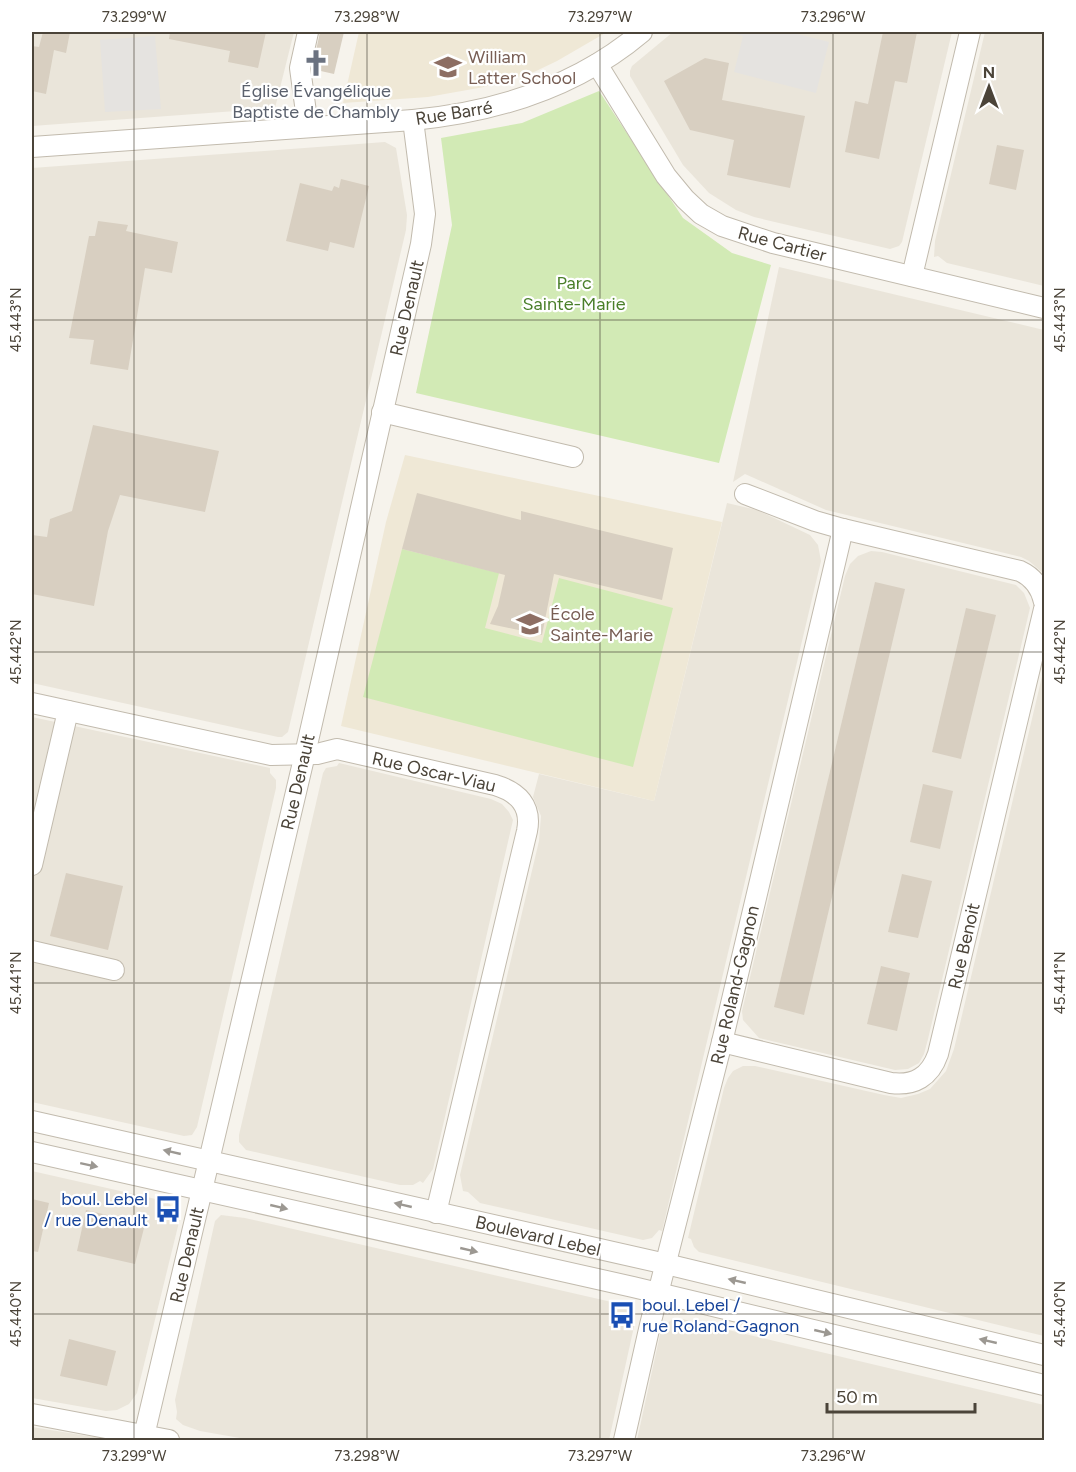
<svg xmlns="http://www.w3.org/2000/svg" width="1076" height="1472" font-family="Figtree,sans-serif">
<rect width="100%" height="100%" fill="#f6f3ec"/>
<g fill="#eae5da">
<polygon points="32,32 294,32 275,108 32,126"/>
<polygon points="673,32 952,32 902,242 899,246 890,249 754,217 736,210 709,193 683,165 630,76 630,71 632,66"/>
<polygon points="985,32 1044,32 1044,286 947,263 938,256 934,257 935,241"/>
<polygon points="385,142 396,148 407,215 406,230 288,732 282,737 278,737 32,683 32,168"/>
<polygon points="779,267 1044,330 1044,574 1029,561 1021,557 826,510 745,474 733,482"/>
<polygon points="727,503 757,510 810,535 818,545 821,561 662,1231 659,1230 652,1238 643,1240 480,1203 468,1192 463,1191 460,1175 539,841 541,816 533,797 539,774 654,801"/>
<polygon points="871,551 882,552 1016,585 1024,593 1030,608 928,1039 924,1054 919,1063 908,1069 895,1070 759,1038 743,1020 742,1011 845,576 850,564 858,556"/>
<polygon points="1044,668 1044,1336 699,1252 694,1247 691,1239 688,1238 724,1088 728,1078 733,1071 743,1066 755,1066 884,1095 901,1098 918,1094 930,1089 946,1071 954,1049"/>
<polygon points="32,717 270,768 270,773 276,780 276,788 197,1127 192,1135 184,1136 32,1102"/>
<polygon points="339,763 491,799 502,804 509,812 513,820 433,1169 423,1183 420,1181 413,1185 400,1185 246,1150 239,1142 239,1135 323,773 326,768 337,766"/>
<polygon points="32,1171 160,1200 170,1204 175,1216 180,1218 137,1393 129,1404 117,1410 106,1411 32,1398"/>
<polygon points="221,1215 245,1218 629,1306 632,1312 632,1320 635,1322 609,1440 251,1440 200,1431 183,1425 176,1419 177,1412 175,1400 215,1221"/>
<polygon points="678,1318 1044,1405 1044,1440 637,1440 661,1330 671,1320"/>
<polygon points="32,1427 106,1439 106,1440 32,1440"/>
</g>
<g fill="#efe8d6">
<polygon points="359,32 607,32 557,61 534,72 484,87 428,97 343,103"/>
<polygon points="405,455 722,522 654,801 341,726 386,522"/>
</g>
<g fill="#d2eab5">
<polygon points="599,91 683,218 732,253 771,265 719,463 416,393 452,225 441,138 522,123"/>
<polygon points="402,549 499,573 485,628 542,643 559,578 673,608 633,767 363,697"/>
</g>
<g fill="#e5e3e0">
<polygon points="726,32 789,32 829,42 816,93 734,72 743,36"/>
<polygon points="155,36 161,109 105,112 100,40"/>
</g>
<g fill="#d8cfc1">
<polygon points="43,32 70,32 66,53 54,50 46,94 32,91 32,46 39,47"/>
<polygon points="170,32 266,32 258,68 228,62 230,51 169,39"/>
<polygon points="320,32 344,32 334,74 312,69"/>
<polygon points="883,32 917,32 907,83 895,81 879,159 845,152 855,101 868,104"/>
<polygon points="705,58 729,63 722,100 805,116 790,188 727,175 734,140 690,130 664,81"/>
<polygon points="997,145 1024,150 1016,190 989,184"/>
<polygon points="341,179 369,186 354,248 330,242 328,251 286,241 300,183 332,191 334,186 339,188"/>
<polygon points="98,221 128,225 126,231 178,242 172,273 145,268 128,370 90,364 94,340 69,338 89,236 95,236"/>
<polygon points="93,425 219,451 205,512 120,495 108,531 94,606 32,594 32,535 47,537 50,519 72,511"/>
<polygon points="417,493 521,520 521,511 673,548 662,600 554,574 542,635 490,624 498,606 505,575 402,549"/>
<polygon points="875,582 905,589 804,1015 774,1007"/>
<polygon points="966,608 996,615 961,759 932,752"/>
<polygon points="923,784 953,791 940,849 910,842"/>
<polygon points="66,873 123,886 108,950 50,936"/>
<polygon points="902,874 932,881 918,938 888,932"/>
<polygon points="881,966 910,973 897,1031 867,1024"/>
<polygon points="32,1199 49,1203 38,1252 32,1251"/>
<polygon points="86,1210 145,1224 135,1264 77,1251"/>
<polygon points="69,1339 116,1351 107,1386 60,1376"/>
</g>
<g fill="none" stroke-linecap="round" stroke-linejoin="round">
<defs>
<g id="minor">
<polyline points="308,32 300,68 308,127"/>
<polyline points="597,64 666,176 685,199 701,214 722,226 773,243 1044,308"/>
<path d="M32 147 413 120C496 112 577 87 642 32"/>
<polyline points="912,276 970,32"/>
<polyline points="382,412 573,457"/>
<path d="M745 494 815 521 843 529 1020 571C1033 577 1041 588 1044 602"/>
<path d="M32 703 271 755 317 754 337 749 495 785C518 792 532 806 527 831L436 1213"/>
<polyline points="32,865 68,711"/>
<polyline points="32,951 114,970"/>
<path d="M722 1042 891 1083C914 1086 930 1077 938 1054L1044 609"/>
<polyline points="32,1121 666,1264 1044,1355"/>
<polyline points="32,1152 633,1287 1044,1385"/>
<polyline points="32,1414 169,1440"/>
<polyline points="143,1440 305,754 421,244 425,214 413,120"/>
<polyline points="624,1440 650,1325 722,1042 843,529"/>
</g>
</defs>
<use href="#minor" stroke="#c2bbae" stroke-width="22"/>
<use href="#minor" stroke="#fff" stroke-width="20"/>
</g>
<defs><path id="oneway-solid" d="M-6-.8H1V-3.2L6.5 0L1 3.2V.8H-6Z" transform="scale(1.5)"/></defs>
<g fill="#9c9892">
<use href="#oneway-solid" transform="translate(172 1152) rotate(-167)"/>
<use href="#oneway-solid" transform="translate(89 1165) rotate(12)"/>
<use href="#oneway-solid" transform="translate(403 1205) rotate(-167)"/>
<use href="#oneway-solid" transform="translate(279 1207) rotate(13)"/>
<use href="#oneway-solid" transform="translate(469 1250) rotate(13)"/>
<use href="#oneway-solid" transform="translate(737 1281) rotate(-167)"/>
<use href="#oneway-solid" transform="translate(823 1332) rotate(13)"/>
<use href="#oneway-solid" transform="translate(988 1341) rotate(-167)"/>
</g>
<path fill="none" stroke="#4b4439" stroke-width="1.5" stroke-opacity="0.45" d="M134 32V1440M367 32V1440M600 32V1440M833 32V1440M32 320H1044M32 652H1044M32 983H1044M32 1314H1044"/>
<defs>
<symbol id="church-bare" viewBox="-9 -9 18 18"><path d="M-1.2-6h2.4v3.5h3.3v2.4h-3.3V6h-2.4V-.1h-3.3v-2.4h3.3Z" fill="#6b7280" stroke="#fff" stroke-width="2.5" paint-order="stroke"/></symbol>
<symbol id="school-bare" viewBox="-9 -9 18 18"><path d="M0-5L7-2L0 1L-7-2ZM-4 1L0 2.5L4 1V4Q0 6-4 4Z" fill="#8d6e63" stroke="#fff" stroke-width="2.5" paint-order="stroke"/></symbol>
<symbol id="bus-bare" viewBox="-9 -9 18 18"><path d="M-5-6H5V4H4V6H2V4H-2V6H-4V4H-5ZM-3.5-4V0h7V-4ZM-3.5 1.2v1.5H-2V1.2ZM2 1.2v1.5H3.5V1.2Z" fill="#1a4fb4" stroke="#fff" stroke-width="2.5" paint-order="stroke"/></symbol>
</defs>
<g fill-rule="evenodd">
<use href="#church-bare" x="297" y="44" width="38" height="38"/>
<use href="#school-bare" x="429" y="48" width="38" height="38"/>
<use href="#school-bare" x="511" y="605" width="38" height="38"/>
<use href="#bus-bare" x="149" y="1190" width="38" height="38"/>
<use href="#bus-bare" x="603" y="1296" width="38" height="38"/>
</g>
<g text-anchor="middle" stroke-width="4.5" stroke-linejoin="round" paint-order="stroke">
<g font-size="18" fill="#785e54" stroke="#fff" text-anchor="start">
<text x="468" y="63">William<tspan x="468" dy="21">Latter School</tspan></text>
<text x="550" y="620">École<tspan x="550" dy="21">Sainte-Marie</tspan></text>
</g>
<g font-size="18" fill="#5b616d" stroke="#fff">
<text x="316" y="97">Église Évangélique<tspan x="316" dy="21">Baptiste de Chambly</tspan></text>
</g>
<g font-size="18" fill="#4b4439" stroke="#fff">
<text transform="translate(454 113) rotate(-9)" y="6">Rue Barré</text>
<text transform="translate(782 244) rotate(15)" y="6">Rue Cartier</text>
<text transform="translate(407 308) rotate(-77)" y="6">Rue Denault</text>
<text transform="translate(434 772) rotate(13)" y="6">Rue Oscar-Viau</text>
<text transform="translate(298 782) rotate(-77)" y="6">Rue Denault</text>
<text transform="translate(964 946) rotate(-77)" y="6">Rue Benoit</text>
<text transform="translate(735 985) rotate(-77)" y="6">Rue Roland-Gagnon</text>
<text transform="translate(538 1236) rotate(13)" y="6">Boulevard Lebel</text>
<text transform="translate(187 1255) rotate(-77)" y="6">Rue Denault</text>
</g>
<g font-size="18" fill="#4a7f2a" stroke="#fff">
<text x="574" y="289">Parc<tspan x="574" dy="21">Sainte-Marie</tspan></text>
</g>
<g font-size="18" fill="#164399" stroke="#fff" text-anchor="end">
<text x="148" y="1205">boul. Lebel<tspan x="148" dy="21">/ rue Denault</tspan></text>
<text x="642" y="1311" text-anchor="start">boul. Lebel /<tspan x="642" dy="21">rue Roland-Gagnon</tspan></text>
</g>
</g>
<rect width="1076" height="1472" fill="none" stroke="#ffffff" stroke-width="66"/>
<g transform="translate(989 87)" stroke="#ffffff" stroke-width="4.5" paint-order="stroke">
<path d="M0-4.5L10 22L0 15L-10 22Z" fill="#4b4439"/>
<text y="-9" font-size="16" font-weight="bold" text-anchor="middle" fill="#4b4439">N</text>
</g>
<path d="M827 1403v9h148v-9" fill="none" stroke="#4b4439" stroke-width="3"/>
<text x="836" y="1403" font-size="18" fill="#4b4439" stroke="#ffffff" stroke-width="4.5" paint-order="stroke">50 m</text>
<rect x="33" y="33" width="1010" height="1406" fill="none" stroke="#4b4439" stroke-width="2"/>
<g font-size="15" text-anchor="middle" fill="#4b4439">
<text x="134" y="22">73.299°W</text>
<text x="367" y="22">73.298°W</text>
<text x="600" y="22">73.297°W</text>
<text x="833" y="22">73.296°W</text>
<text transform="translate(16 320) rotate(-90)" y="5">45.443°N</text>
<text transform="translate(1060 320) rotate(-90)" y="5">45.443°N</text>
<text transform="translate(16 652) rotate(-90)" y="5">45.442°N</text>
<text transform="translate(1060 652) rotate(-90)" y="5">45.442°N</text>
<text transform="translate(16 983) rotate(-90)" y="5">45.441°N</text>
<text transform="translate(1060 983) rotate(-90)" y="5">45.441°N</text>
<text transform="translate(16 1314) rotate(-90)" y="5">45.440°N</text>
<text transform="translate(1060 1314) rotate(-90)" y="5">45.440°N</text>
<text x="134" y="1461">73.299°W</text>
<text x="367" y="1461">73.298°W</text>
<text x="600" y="1461">73.297°W</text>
<text x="833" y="1461">73.296°W</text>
</g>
</svg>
